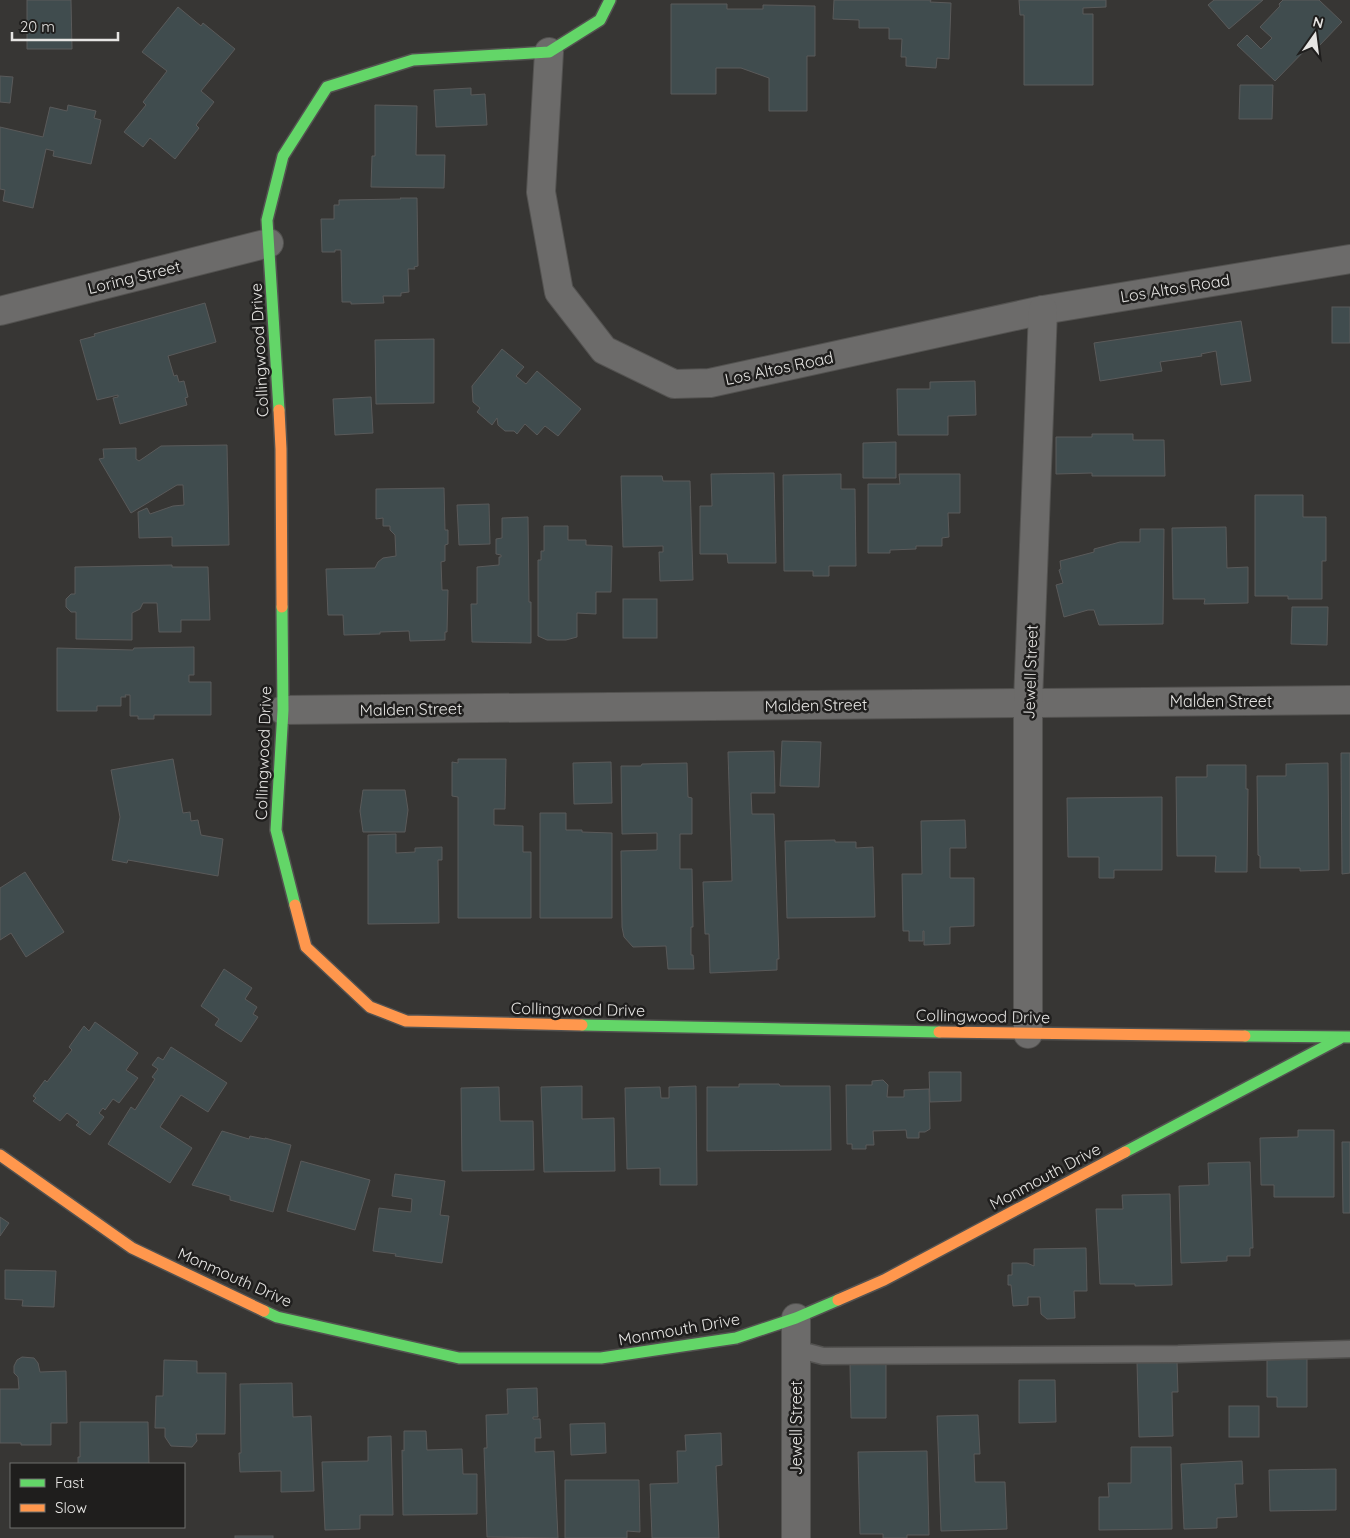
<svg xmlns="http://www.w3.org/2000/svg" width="1350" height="1538" font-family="Quicksand,sans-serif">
<rect width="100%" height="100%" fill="#373634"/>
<g fill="#404c4e" stroke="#5a5a5a">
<polygon points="27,0 71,0 72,49 27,49"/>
<polygon points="834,0 931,0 930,2 951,3 949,59 937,58 936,68 906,66 906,57 901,57 902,39 889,39 889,28 859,28 859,20 833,19"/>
<polygon points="1019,0 1106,0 1106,7 1083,8 1083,14 1093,14 1093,85 1024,85 1024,15 1020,15"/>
<polygon points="1214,0 1263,0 1229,29 1208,5"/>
<polygon points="1283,0 1319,0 1342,22 1319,46 1314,41 1275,81 1237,45 1247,35 1261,49 1272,38 1260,27 1280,6 1279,4"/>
<polygon points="671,4 727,4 727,9 763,9 763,5 815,6 815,56 807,56 807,111 769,111 769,78 741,68 716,68 716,94 671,94"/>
<polygon points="178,7 201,26 203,23 235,49 201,91 214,102 196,125 199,128 175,159 150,138 143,147 124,132 146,105 143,102 167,71 142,52"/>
<polygon points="0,76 13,77 10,103 0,102"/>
<polygon points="1240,85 1273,85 1272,119 1239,119"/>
<polygon points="471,88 471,95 485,94 487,125 436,127 434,90"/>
<polygon points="68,105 96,111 94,118 101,120 91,164 53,156 54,151 46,149 33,208 3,201 5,190 0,189 0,127 43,137 50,107 67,111"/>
<polygon points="375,105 417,106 416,155 445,155 444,188 371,187 372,156 375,156"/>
<polygon points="400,198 417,198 418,266 414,267 415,269 408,269 409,292 401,293 401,296 383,296 384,303 351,304 351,302 342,302 341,250 335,250 335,252 322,252 321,219 334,219 334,205 339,205 339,200 401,199"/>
<polygon points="205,303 216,342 168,356 174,376 177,375 179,382 184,381 188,397 185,398 187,405 120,424 113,398 118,397 118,395 97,400 80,340 95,336 94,334"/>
<rect x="1332" y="307" width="18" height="36"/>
<polygon points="1241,321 1251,381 1221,385 1216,351 1201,354 1202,356 1160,362 1162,371 1100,381 1094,343"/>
<polygon points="434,339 434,403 376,404 375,340"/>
<polygon points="502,349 524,367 516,376 526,384 537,371 581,409 558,436 545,426 537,435 525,424 517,434 514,431 505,431 498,425 497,418 492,425 477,412 480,408 473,402 472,386"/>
<polygon points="975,381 976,415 948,416 948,435 898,435 897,389 930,389 930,382"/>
<polygon points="371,397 373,433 335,435 333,399"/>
<polygon points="1092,434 1133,434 1133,440 1164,440 1165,476 1092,476 1092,473 1056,474 1056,437 1092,437"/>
<polygon points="896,442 896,478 863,478 863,443"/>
<polygon points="227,445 229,545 172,546 172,537 139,538 138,512 147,508 150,514 173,506 184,505 183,485 177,485 131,513 99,459 104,458 103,449 136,448 136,459 139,461 161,446"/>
<polygon points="774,473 776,563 728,563 727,554 700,554 700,506 712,506 711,474"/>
<polygon points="841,474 841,489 855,489 856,566 829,566 829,576 813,576 813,571 784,571 783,475"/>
<polygon points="899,474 960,474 960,513 948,513 949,537 942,538 942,546 916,546 916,549 890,550 890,553 868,553 868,484 900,484"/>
<polygon points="621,476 662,476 663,481 690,481 693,580 660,581 659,552 663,552 663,546 623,547"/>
<polygon points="444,488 445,530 448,530 448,544 445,545 445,561 441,562 442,590 448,590 447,632 445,632 445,640 410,641 409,631 380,632 380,634 344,635 343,615 328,615 326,569 375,568 378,562 383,558 396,556 395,535 390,530 390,526 383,526 383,518 376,519 376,489"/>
<polygon points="1255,495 1303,495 1303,517 1326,517 1326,561 1322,561 1322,599 1288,599 1288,596 1255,596"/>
<polygon points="489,504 490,544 459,545 457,505"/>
<polygon points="528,517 529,602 531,602 531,643 472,642 471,604 477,604 477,567 499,565 499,557 501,557 501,555 496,554 496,539 502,538 502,518"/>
<polygon points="544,526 568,526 568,540 586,540 586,545 612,546 611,592 596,592 596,614 577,613 577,637 566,640 547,640 538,636 538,560 541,560 541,551 544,551"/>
<polygon points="1226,527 1227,568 1248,567 1248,603 1204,604 1205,599 1173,599 1172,528"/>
<polygon points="1140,529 1164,529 1163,624 1099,625 1094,610 1088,610 1064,617 1056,585 1063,583 1059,570 1061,569 1060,561 1094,552 1094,549 1120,542 1140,542"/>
<polygon points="172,565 172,567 208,567 210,620 181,620 181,632 159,632 157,603 143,603 140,609 132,613 132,640 76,639 76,612 71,612 66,607 66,599 71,594 75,594 75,567"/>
<rect x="623" y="599" width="34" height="39"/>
<polygon points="1292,607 1328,607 1327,645 1291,644"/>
<polygon points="194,647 194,675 189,675 189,682 211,682 211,715 154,715 154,719 138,719 138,716 130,716 130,695 125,695 126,697 121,697 121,706 97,706 97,711 57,711 57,648 133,650 134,648"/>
<polygon points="782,741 821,742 819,787 780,786"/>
<polygon points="774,751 775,793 751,793 752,814 774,814 779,959 777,959 777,970 710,973 709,934 705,934 703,882 732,881 728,752"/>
<polygon points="1341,753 1350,753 1350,873 1342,874"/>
<polygon points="173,759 183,813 190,812 191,821 198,820 201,835 223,839 218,876 128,860 127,863 112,860 120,817 111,770"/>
<polygon points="458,759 506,759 505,809 494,809 494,825 523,826 523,852 531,852 531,918 458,918 458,797 452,796 452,762 458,763"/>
<polygon points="611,762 612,803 574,804 573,763"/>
<polygon points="687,763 688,797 692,798 692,834 680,834 680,869 692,869 693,927 691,927 691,955 693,955 694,969 668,969 666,946 633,947 624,937 622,927 621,851 657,850 657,833 622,834 621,766 641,766 642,764"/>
<polygon points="1328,763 1329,870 1300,871 1300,868 1260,868 1260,856 1258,855 1257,776 1286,776 1286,764"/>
<polygon points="1207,765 1246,765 1246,789 1248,789 1247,872 1215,872 1216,856 1177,856 1176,777 1207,777"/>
<polygon points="363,790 405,790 408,810 405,832 363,832 360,811"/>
<polygon points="1162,797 1162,870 1114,870 1114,878 1099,878 1099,857 1068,857 1067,798"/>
<polygon points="540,813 566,813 566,830 582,830 582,832 612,833 612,918 540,918"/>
<polygon points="965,820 966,848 950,848 950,878 974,878 974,926 950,927 950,944 924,945 924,931 923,931 923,941 909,941 909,931 903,931 902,874 922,874 921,821"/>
<polygon points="396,834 396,853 415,852 415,848 442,847 442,860 438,860 439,923 368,924 368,835"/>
<polygon points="835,840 835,842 856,842 856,848 873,847 875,917 787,918 785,841"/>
<polygon points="25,872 64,932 26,957 11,933 0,940 0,888"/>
<polygon points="224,969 252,988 245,999 257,1007 253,1014 258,1017 241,1042 215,1025 219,1019 201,1006"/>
<polygon points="95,1022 138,1053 126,1070 138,1078 119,1103 113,1099 105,1110 103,1108 99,1113 104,1117 90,1135 76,1125 79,1122 67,1113 60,1121 33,1101 36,1098 33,1096 45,1080 47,1082 72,1050 69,1047 84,1026 89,1031"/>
<polygon points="171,1047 227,1083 208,1112 181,1095 160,1127 192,1148 170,1183 108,1144 131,1107 135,1110 155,1079 152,1077 158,1069 152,1065 158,1057 163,1060"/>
<polygon points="929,1072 961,1072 961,1101 930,1102"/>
<polygon points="883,1080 888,1085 887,1097 904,1097 904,1090 929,1089 930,1129 925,1132 919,1132 919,1138 907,1138 906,1130 873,1131 874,1145 866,1145 866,1149 852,1149 852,1144 847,1144 846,1085 872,1085 872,1081"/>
<polygon points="739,1084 779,1084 780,1086 830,1086 831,1150 707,1151 707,1087 739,1087"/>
<polygon points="582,1086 582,1119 614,1118 615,1171 544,1172 541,1087"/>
<polygon points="696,1086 697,1185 660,1185 660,1168 627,1169 625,1088 660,1087 661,1098 669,1098 669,1087"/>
<polygon points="499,1087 500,1121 533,1121 534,1170 462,1171 461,1088"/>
<polygon points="1298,1130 1334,1130 1334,1197 1274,1197 1274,1185 1261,1185 1260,1138 1298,1137"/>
<polygon points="222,1131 249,1139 250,1136 265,1139 265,1138 291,1145 273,1212 230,1200 230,1196 192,1185"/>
<polygon points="1342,1142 1350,1142 1350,1213 1343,1213"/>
<polygon points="301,1161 370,1180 355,1230 287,1211"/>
<polygon points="1250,1162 1253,1248 1250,1248 1250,1256 1227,1256 1227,1261 1181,1263 1179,1186 1209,1185 1208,1163"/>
<polygon points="395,1174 445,1181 440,1215 449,1216 442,1263 395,1256 396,1254 373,1251 379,1208 411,1212 412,1199 392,1196"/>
<polygon points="1170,1194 1172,1285 1135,1286 1135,1284 1100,1284 1096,1209 1123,1209 1122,1195"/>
<polygon points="0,1217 9,1223 0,1236"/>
<polygon points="1086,1248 1087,1291 1074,1291 1075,1318 1047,1319 1041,1314 1040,1297 1028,1297 1028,1305 1013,1306 1011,1285 1008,1285 1008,1275 1012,1275 1012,1263 1027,1263 1034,1266 1034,1249"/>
<polygon points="5,1270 56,1271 54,1307 22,1306 23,1300 5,1299"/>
<polygon points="22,1357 34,1358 38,1363 40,1372 66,1371 67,1423 51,1423 51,1445 21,1445 21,1443 0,1443 0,1389 19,1389 18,1377 14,1373 14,1366 17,1360"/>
<polygon points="1267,1358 1307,1358 1307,1407 1277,1407 1277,1397 1267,1397"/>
<polygon points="164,1360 197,1361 197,1373 226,1373 225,1434 196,1434 197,1441 192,1447 171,1446 165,1437 165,1428 155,1428 156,1396 163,1396"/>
<polygon points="1177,1361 1178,1392 1172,1392 1173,1436 1139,1437 1137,1362"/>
<polygon points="886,1363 886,1418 851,1418 850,1364"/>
<polygon points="1019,1380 1055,1380 1056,1422 1019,1423"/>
<polygon points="292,1383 293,1417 311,1416 314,1491 281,1492 281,1471 240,1472 239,1453 241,1453 240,1384"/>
<polygon points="537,1388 538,1417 533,1417 533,1419 540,1419 541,1438 535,1438 535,1452 554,1451 558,1538 487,1537 484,1448 487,1448 486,1415 508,1414 507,1389"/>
<rect x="1229" y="1406" width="30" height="31"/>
<polygon points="978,1415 980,1454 974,1454 975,1482 1005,1482 1007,1529 941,1531 937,1416"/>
<polygon points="80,1422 148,1422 149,1464 78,1464 78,1457 80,1457"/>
<polygon points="605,1423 606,1453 571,1455 570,1424"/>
<polygon points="404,1431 426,1431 427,1450 462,1449 463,1474 477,1474 477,1514 403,1515 402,1450 404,1451"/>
<polygon points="721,1433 722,1465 716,1466 719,1538 652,1538 650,1484 678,1483 677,1451 686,1451 685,1435"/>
<polygon points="391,1436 393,1515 360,1515 360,1529 325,1530 322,1462 368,1461 368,1437"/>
<polygon points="1131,1447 1171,1447 1172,1529 1099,1530 1099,1497 1109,1497 1108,1483 1131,1483"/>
<polygon points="927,1451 929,1535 907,1535 907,1538 883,1538 883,1534 860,1534 858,1452"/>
<polygon points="1242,1461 1243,1484 1235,1484 1237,1517 1217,1518 1217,1528 1184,1529 1181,1464"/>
<polygon points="1336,1469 1336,1510 1270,1511 1269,1470"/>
<polygon points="565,1480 639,1480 640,1532 627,1531 627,1538 565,1538"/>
<rect x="235" y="1536" width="38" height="2"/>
</g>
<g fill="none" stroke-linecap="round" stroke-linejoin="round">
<defs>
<polyline id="lane" points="796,1349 823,1356 1178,1354 1350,1349"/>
<g id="street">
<polyline points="549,52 541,192 559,292 604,350 674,384 710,383 1043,310 1350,259"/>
<polyline points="0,311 269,243"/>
<polyline points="283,710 1350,700"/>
<polyline points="1028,1034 1028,702 1043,310"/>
<polyline points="796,1318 796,1538"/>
</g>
<g id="fast">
<polyline points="279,410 267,220 283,156 327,87 413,60 549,52 600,20 610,0"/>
<polyline points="282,607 283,710 276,830 295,905"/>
<polyline points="582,1025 939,1032"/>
<polyline points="1245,1036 1350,1037"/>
<polyline points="1125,1152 1339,1039"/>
<polyline points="264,1311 277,1317 459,1358 601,1358 736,1338 796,1318 838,1300"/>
</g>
<g id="slow">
<polyline points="279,410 281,449 282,607"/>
<polyline points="295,905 306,947 370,1007 406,1021 582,1025"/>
<polyline points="939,1032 1245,1036"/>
<polyline points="0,1155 132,1248 264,1311"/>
<polyline points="838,1300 884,1280 1125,1152"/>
</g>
</defs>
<use href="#lane" stroke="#535250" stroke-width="19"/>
<use href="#street" stroke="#535250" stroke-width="30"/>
<use href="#fast" stroke="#535250" stroke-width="14"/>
<use href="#slow" stroke="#535250" stroke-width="14"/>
<use href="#lane" stroke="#6c6b6a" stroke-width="16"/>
<use href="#street" stroke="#6c6b6a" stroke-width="28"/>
<use href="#fast" stroke="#63d668" stroke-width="11"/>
<use href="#slow" stroke="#ff974d" stroke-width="11"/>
</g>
<g text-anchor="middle" stroke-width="5" stroke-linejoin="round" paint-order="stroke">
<g font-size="16" fill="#e6e5e3" stroke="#1f1e1d">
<text transform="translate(134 277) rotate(-14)" y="6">Loring Street</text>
<text transform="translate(1175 288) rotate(-9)" y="6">Los Altos Road</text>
<text transform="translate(259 350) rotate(-93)" y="6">Collingwood Drive</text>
<text transform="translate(779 368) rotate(-12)" y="6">Los Altos Road</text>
<text transform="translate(1030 672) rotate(-88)" y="6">Jewell Street</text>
<text x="1221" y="707">Malden Street</text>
<text transform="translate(816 705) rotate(-1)" y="6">Malden Street</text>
<text transform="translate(411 709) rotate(-1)" y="6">Malden Street</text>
<text transform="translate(263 753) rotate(-88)" y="6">Collingwood Drive</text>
<text transform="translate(578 1009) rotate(1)" y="6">Collingwood Drive</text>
<text transform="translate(983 1016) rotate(1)" y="6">Collingwood Drive</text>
<text transform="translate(1045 1176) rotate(-28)" y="6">Monmouth Drive</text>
<text transform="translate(235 1277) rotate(24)" y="6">Monmouth Drive</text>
<text transform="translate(679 1329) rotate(-10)" y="6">Monmouth Drive</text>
<text transform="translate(796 1428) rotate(-90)" y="6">Jewell Street</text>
</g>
</g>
<rect x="10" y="1463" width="175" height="65" fill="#1f1e1d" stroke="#6f6e6c"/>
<rect x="20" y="1479" width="25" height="8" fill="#63d668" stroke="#6f6e6c"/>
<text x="55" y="1488" font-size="15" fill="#e6e5e3">Fast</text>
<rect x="20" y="1504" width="25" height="8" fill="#ff974d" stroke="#6f6e6c"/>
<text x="55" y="1513" font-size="15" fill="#e6e5e3">Slow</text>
<g transform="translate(1315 35) rotate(14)" stroke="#1f1e1d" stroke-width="4" paint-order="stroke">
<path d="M0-4L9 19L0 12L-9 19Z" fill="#e6e5e3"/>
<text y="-8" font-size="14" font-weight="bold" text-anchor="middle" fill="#e6e5e3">N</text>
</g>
<path d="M12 32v8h106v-8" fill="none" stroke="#e6e5e3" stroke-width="2.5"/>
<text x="20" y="32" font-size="15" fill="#e6e5e3" stroke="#1f1e1d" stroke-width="4" paint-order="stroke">20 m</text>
</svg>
